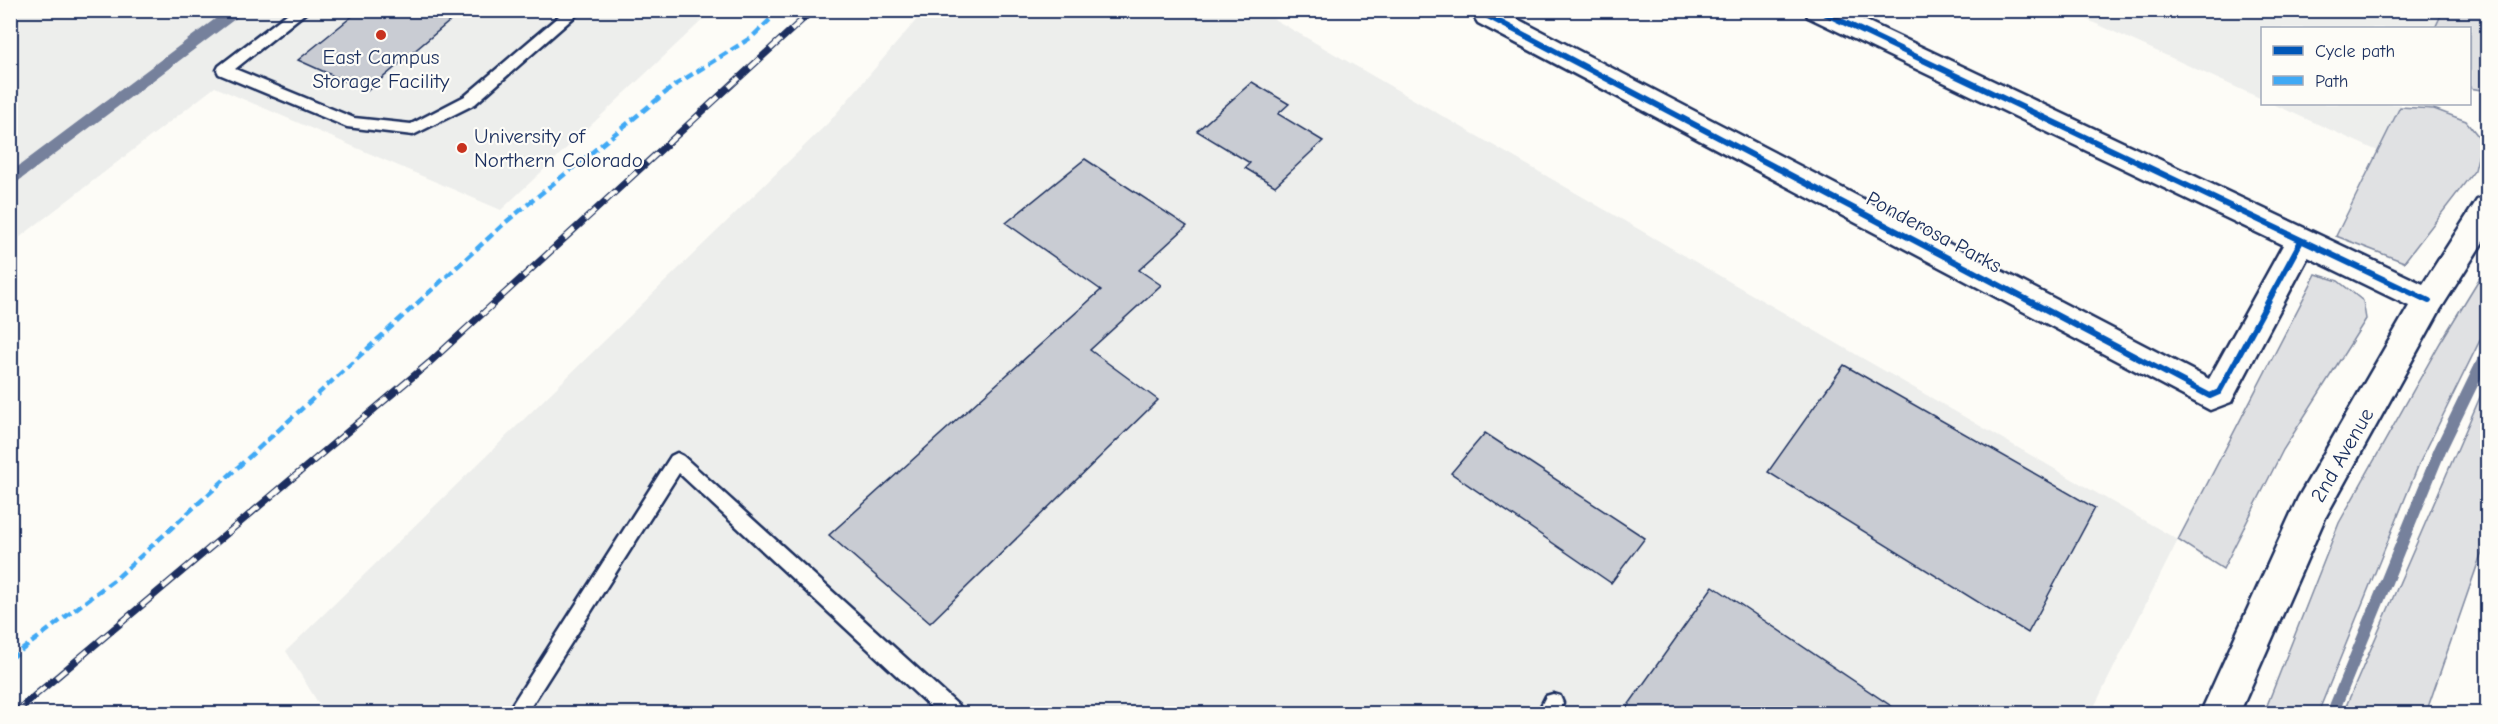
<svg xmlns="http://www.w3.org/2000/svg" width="2498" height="724" font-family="'Comic Neue',sans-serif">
<rect width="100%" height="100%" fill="#fdfcf7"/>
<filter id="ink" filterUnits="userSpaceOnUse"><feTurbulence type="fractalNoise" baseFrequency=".0167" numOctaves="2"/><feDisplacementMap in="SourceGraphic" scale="12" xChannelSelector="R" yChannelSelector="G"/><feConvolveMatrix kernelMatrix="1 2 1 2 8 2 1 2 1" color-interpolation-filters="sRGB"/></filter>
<g filter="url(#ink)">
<g fill="#edeeec">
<polygon points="11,11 712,11 501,210 215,87 11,244"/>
<polygon points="924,11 1260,11 2178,540 2091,713 325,714 286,651 828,123"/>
<polygon points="2068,11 2443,11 2435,28 2262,28 2262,99"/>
<polygon points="2273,104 2401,104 2380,152"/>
</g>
<g fill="#e0e1e3" stroke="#7e88a0" stroke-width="1.5">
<polygon points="2443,11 2487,11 2487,91 2470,88 2470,28 2435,28"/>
<polygon points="2400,107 2434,109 2466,121 2482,141 2475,170 2404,262 2336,236"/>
<polygon points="2487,266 2487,326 2419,464 2318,713 2264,713 2339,523 2440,343"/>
<polygon points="2316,274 2338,281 2363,301 2366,319 2283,450 2223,569 2178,540"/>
<polygon points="2487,381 2487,537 2426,713 2343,713"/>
</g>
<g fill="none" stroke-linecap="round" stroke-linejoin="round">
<g stroke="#76819c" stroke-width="12">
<polyline points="10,180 237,10"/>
<polyline points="2332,714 2440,450 2488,351"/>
</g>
</g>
<g fill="#c9ccd3" stroke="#1b2f5e" stroke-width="1.5">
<polygon points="360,10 463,10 367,91 298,60"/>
<polygon points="1252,82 1289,104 1278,114 1323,141 1275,186 1245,168 1250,163 1197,131"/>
<polygon points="1085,159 1187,226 1139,270 1161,285 1090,350 1158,400 930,623 829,535 1101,290 1006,223"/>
<polygon points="1844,365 2095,508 2028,633 1768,472"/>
<polygon points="1485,433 1645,538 1611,583 1451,473"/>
<polygon points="1713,586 1903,714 1622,714"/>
</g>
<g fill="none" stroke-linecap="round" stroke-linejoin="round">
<defs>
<g id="service">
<polygon points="292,10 309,10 235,69 354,118 411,124 465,96 566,10 582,10 475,104 413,135 347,127 219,74 217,70 219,66"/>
<polygon points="677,453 683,456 960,707 962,714 938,714 679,473 526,714 506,714 671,456"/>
<polygon points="1553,694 1560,696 1563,703 1557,714 1537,714 1546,696"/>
</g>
<polygon id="minor" points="1470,10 1500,10 2209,379 2283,245 1808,17 1805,10 1843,10 2423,284 2477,200 2488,196 2488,234 2440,310 2325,518 2239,714 2200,714 2298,498 2409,306 2308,257 2231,402 2210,410 1478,23"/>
</defs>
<use href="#service" stroke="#1b2f5e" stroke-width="5"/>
<use href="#minor" stroke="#1b2f5e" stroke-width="5"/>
<use href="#service" fill="#fdfcf7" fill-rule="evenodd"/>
<use href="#minor" fill="#fdfcf7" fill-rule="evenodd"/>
<defs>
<polyline id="rail" points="13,714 429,363 813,10"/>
</defs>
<use href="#rail" stroke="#1b2f5e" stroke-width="7"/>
<use href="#rail" stroke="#fdfcf7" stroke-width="4.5" stroke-dasharray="14" stroke-linecap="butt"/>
<polyline stroke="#3fa9f5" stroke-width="4.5" stroke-dasharray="9 4.5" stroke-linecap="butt" points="10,659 119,576 506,222 675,85 752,37 780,10"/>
<defs>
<g id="cycleway">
<polyline points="1483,10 1488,16 2210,396 2219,392 2301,241"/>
<polyline points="1818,10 2429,301"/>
</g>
</defs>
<use href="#cycleway" stroke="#fdfcf7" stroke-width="10"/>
<use href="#cycleway" stroke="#0057b8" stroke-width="6"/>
</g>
</g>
<g fill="#c8321e" stroke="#fdfcf7" stroke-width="2">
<circle cx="381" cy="35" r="6"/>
<circle cx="462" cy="148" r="6"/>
</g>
<g text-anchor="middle" stroke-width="4.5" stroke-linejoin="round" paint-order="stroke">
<g font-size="21" fill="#1b2f5e" stroke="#fdfcf7">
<text x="381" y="64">East Campus<tspan x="381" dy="24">Storage Facility</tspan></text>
<text x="474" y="143" text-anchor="start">University of<tspan x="474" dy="24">Northern Colorado</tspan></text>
</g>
<g font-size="21" fill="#1b2f5e" stroke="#fdfcf7">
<text transform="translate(1934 232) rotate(28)" y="7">Ponderosa Parks</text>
<text transform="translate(2342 455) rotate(-60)" y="7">2nd Avenue</text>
</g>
</g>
<rect width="2498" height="724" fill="none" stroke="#fdfcf7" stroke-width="36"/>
<rect x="18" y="18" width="2462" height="688" fill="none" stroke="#1b2f5e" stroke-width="2" filter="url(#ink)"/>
<rect x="2261" y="27" width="210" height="78" fill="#fdfcf7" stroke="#a3aaba" stroke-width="1.5"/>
<rect x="2273" y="46" width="30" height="9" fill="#0057b8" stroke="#a3aaba" stroke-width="1.5"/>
<text x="2315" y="57" font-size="18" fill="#1b2f5e">Cycle path</text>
<rect x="2273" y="76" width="30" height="9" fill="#3fa9f5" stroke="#a3aaba" stroke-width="1.5"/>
<text x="2315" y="87" font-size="18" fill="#1b2f5e">Path</text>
</svg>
